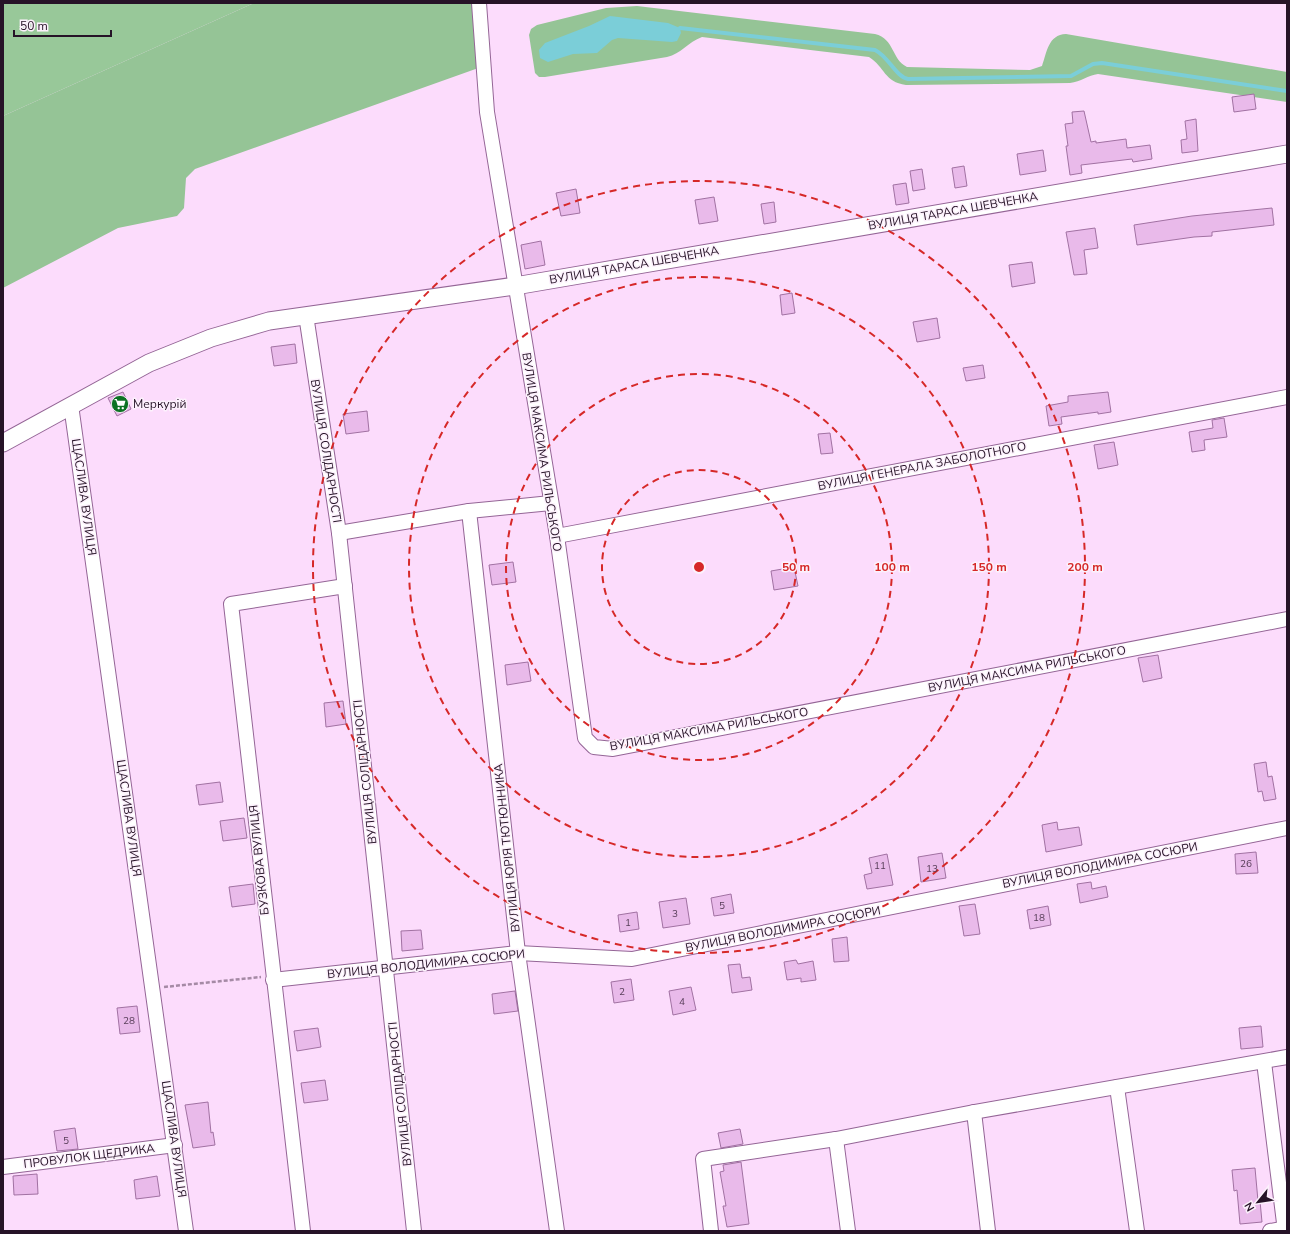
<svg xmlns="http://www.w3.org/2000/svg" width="1290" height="1234" font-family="'Nunito Sans',sans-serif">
<rect width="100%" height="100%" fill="#fcdcfc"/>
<g fill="#95c496">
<polygon points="254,3 479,3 484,66 195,169 186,178 184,208 177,216 118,228 3,288 3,116"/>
<path d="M637 6 875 34C895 39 891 59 907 67L1030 70 1042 66C1047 52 1048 35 1066 34L1287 72V102L1098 74C1088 75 1081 82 1070 83L906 85C884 82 885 67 869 57L702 37C688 42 681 54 667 57L545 77H539L535 73 529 35 531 29 537 25 606 8Z"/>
</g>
<polygon fill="#98c899" points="3,3 254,3 3,116"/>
<polygon fill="#7bced8" points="610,16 668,23 680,28 681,33 677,41 672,42 618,38 612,40 597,53 573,54 548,62 540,58 539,50 545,43 589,26"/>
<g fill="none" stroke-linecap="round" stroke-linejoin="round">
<path stroke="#7bced8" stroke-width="4" d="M680 28 875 50C888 56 896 77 908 79L1071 76 1093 64 1102 63 1287 91"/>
</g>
<g fill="#e9baea" stroke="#a171a2">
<polygon points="1254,94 1256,109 1234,112 1232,97"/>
<polygon points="1084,111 1091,142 1096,141 1096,143 1126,139 1127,148 1150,145 1152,159 1133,162 1132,159 1081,165 1082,173 1070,175 1066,146 1068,146 1065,124 1073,123 1072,112"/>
<polygon points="1196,119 1198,151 1182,153 1181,140 1187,139 1185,121"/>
<polygon points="1043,150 1046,171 1020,175 1017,154"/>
<polygon points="964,166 967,186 955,188 952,168"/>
<polygon points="922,169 925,189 913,191 910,171"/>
<polygon points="906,183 909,203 896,205 893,185"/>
<polygon points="576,189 580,213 561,216 556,193"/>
<polygon points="714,197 718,221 699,224 695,200"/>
<polygon points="774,202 776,222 764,224 761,204"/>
<polygon points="1272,208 1274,225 1212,232 1212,236 1194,237 1137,245 1134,225 1192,216"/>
<polygon points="1095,228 1098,248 1084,250 1087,274 1074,275 1066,232"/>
<polygon points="541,241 545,265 525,269 521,245"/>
<polygon points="1032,262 1035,283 1012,287 1009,265"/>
<polygon points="792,293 795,313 782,315 780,295"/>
<polygon points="937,318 940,338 917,342 913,322"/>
<polygon points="295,344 297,363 274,366 271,347"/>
<polygon points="983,365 985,378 966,381 963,368"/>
<polygon points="123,392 131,409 117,416 108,398"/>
<polygon points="1108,392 1111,412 1098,414 1098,412 1061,417 1062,424 1049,426 1046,406 1068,402 1068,396"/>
<polygon points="367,411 369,431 346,434 343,414"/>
<polygon points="1224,418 1227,437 1204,440 1205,450 1192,452 1189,432 1213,428 1212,420"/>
<polygon points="830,433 833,453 821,454 818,434"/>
<polygon points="1114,442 1118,465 1098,469 1094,445"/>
<polygon points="513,562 516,582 492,585 489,565"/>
<polygon points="794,567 798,586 774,590 771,571"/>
<polygon points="1158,655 1162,678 1143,682 1138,658"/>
<polygon points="528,662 531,681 507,685 505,665"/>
<polygon points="343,701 346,724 326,727 324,703"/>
<polygon points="1266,762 1268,777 1272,776 1276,799 1264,801 1262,791 1258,792 1254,764"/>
<polygon points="220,782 223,802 199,805 196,785"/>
<polygon points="244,818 247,838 223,841 220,821"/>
<polygon points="1057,822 1058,830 1079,827 1082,845 1046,852 1042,825"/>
<polygon points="1256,852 1258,873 1236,874 1235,854"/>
<polygon points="942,853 946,878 921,882 918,857"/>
<polygon points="887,854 893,885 867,889 864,875 872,873 869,858"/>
<polygon points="1091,882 1092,889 1106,886 1108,897 1080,903 1077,884"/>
<polygon points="253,884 255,904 232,907 229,887"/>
<polygon points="731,894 734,913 714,916 711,898"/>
<polygon points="686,898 690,924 663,928 659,902"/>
<polygon points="975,904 980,934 964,936 959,906"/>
<polygon points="1048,906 1051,925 1030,929 1027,910"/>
<polygon points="637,912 639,929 620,932 618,915"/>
<polygon points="421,930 423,949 402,951 401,931"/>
<polygon points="847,937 849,961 834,962 832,939"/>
<polygon points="796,960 798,964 813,961 816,980 801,982 801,978 787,980 784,962"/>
<polygon points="740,964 742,978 750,977 752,990 732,993 728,965"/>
<polygon points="631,979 634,1000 614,1003 611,982"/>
<polygon points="691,987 696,1010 673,1015 669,991"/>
<polygon points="515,991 518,1011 494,1014 492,994"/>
<polygon points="137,1006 140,1032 120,1034 117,1008"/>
<polygon points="1261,1026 1263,1047 1241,1049 1239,1028"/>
<polygon points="318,1028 321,1047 297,1051 294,1031"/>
<polygon points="325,1080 328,1100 304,1103 301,1083"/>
<polygon points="208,1102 211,1133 213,1132 215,1145 193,1148 185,1105"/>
<polygon points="75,1128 78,1149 57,1151 54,1131"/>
<polygon points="740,1129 743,1144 721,1148 718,1133"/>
<polygon points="741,1162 749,1224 727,1227 723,1206 726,1206 720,1172 724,1171 723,1165"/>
<polygon points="1255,1168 1258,1201 1260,1201 1262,1222 1240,1224 1237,1190 1234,1191 1232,1170"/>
<polygon points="37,1174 38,1194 14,1195 13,1176"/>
<polygon points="157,1176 160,1196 136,1199 134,1180"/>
</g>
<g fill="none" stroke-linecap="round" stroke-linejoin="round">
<defs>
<g id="minor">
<polyline points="479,3 487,112 557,536 585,738 594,747 613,749 1287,619"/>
<polyline points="306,315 339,533 414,1231"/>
<polyline points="71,405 186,1231"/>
<polyline points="469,511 518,953 557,1231"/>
<polyline points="339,533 469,511 551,503"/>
<polyline points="557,536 1287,397"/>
<polyline points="273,980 518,953 632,959 1287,828"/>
<polyline points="1264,1062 1285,1231"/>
<polyline points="1117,1087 1137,1231"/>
<polyline points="974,1112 988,1231"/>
<polyline points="836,1139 848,1231"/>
<polyline points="3,1167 175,1145"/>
<polyline points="303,1231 231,604 345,586"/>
<polyline points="711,1231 703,1159 836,1139 974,1112 1287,1057"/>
<polyline points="1270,1231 1287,1228"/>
</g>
<polyline id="tertiary" points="3,443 149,363 211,338 269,321 515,286 1287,154"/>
</defs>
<use href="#minor" stroke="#946596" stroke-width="16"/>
<use href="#tertiary" stroke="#946596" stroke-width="19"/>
<polyline stroke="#a58aa5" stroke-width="2.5" stroke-dasharray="4 2" stroke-linecap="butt" points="164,987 261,977"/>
<use href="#minor" stroke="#fff" stroke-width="14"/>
<use href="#tertiary" stroke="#fff" stroke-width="17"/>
</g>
<g fill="none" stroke="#d62828" stroke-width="2" stroke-dasharray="7 5">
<circle cx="699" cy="567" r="97"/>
<circle cx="699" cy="567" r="193"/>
<circle cx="699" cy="567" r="290"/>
<circle cx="699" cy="567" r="386"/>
</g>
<defs>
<symbol id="supermarket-disc" viewBox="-11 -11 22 22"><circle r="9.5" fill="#0c7223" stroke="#fcf1fc"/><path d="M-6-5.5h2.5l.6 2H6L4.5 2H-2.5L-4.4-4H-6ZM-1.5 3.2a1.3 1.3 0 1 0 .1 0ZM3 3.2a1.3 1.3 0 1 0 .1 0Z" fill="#fff"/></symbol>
</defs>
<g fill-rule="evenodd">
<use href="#supermarket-disc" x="110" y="394" width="20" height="20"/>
</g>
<g text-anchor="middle" stroke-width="3" stroke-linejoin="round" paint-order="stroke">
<g font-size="10" fill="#573d58">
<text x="1246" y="867">26</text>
<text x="880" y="869">11</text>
<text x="932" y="872">13</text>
<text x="722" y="909">5</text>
<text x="675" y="917">3</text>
<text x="1039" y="921">18</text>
<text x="628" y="926">1</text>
<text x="622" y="995">2</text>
<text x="682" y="1005">4</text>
<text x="129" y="1024">28</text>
<text x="66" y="1144">5</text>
</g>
<g font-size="12" fill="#261327" stroke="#fcf1fc">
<text transform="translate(953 211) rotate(-10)" y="4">ВУЛИЦЯ ТАРАСА ШЕВЧЕНКА</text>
<text transform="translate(634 265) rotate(-10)" y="4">ВУЛИЦЯ ТАРАСА ШЕВЧЕНКА</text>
<text transform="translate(326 451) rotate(81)" y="4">ВУЛИЦЯ СОЛІДАРНОСТІ</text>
<text transform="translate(542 452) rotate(81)" y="4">ВУЛИЦЯ МАКСИМА РИЛЬСЬКОГО</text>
<text transform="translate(922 466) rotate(-11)" y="4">ВУЛИЦЯ ГЕНЕРАЛА ЗАБОЛОТНОГО</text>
<text transform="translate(84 497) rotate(82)" y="4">ЩАСЛИВА ВУЛИЦЯ</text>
<text transform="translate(1027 669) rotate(-11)" y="4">ВУЛИЦЯ МАКСИМА РИЛЬСЬКОГО</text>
<text transform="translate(709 729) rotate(-10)" y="4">ВУЛИЦЯ МАКСИМА РИЛЬСЬКОГО</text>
<text transform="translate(365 772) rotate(-96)" y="4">ВУЛИЦЯ СОЛІДАРНОСТІ</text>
<text transform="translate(129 818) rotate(82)" y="4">ЩАСЛИВА ВУЛИЦЯ</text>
<text transform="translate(507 848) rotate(-96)" y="4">ВУЛИЦЯ ЮРІЯ ТЮТЮННИКА</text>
<text transform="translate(259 860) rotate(-96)" y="4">БУЗКОВА ВУЛИЦЯ</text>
<text transform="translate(1100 865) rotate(-11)" y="4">ВУЛИЦЯ ВОЛОДИМИРА СОСЮРИ</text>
<text transform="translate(783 929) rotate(-11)" y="4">ВУЛИЦЯ ВОЛОДИМИРА СОСЮРИ</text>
<text transform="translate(426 964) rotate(-6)" y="4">ВУЛИЦЯ ВОЛОДИМИРА СОСЮРИ</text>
<text transform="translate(400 1094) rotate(-96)" y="4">ВУЛИЦЯ СОЛІДАРНОСТІ</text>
<text transform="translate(174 1139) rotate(82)" y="4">ЩАСЛИВА ВУЛИЦЯ</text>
<text transform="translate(89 1156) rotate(-7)" y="4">ПРОВУЛОК ЩЕДРИКА</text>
</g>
<g font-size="12" fill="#261327" stroke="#fcf1fc" text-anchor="start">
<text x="133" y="408">Меркурій</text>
</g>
</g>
<circle cx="699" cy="567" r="6" fill="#d62828" stroke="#fcf1fc" stroke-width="2"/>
<g font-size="12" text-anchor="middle" font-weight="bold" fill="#d62828" stroke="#fcf1fc" stroke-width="3" stroke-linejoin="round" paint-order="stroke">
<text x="796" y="571">50 m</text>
<text x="892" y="571">100 m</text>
<text x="989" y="571">150 m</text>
<text x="1085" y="571">200 m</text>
</g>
<rect width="1290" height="1234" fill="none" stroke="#261327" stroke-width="8"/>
<g transform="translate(1258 1202) rotate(240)" stroke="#fcf1fc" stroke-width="3" paint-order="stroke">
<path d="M0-3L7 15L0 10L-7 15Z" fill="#261327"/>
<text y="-6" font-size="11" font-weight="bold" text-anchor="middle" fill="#261327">N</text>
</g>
<path d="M14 30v6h97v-6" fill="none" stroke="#261327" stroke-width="2"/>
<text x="20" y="30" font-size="12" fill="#261327" stroke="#fcf1fc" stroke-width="3" paint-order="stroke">50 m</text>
</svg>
